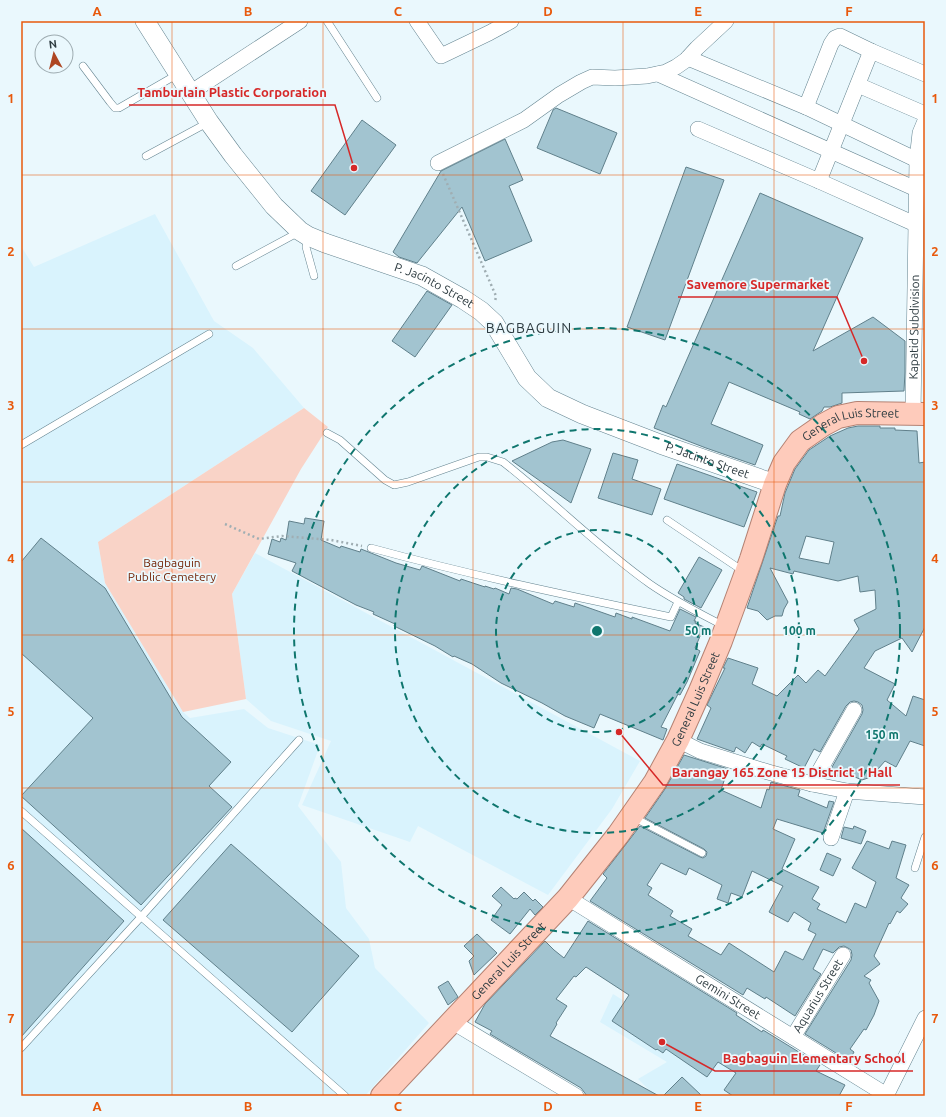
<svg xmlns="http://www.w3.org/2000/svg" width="946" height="1117" font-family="Ubuntu,sans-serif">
<rect width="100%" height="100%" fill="#eaf8fd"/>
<g fill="#d9f3fd">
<polygon points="155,214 214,321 253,348 304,408 98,542 105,583 183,712 190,718 244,709 268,728 320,745 298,806 341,862 346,908 369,939 375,968 429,1023 365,1096 21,1096 21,246 34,267"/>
<polygon points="255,553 640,761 612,809 548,895 418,826 410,842 302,805 331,741 271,721 246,699 232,594"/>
<polygon points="613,994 757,1084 777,1096 655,1096 638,1079 667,1062 600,1022"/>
</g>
<polygon fill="#f9d3c7" points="304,408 328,427 301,469 232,594 246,699 183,712 105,583 98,542"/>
<g fill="#a2c4d0" stroke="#60808b" fill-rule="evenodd">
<polygon points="556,108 617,133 600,174 537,148 553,110"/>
<polygon points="362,120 396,145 345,215 311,191"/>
<polygon points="505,139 523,180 509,186 532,241 485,261 462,207 417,263 399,257 393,252 441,171"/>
<polygon points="686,167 724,180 665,340 627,327"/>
<polygon points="760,193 863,238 813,351 873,317 905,341 905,372 904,391 842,393 842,403 830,407 824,407 822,411 810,419 799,414 800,412 729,382 711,424 763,445 755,465 706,448 654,428 663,405 666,407"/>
<polygon points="427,291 452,305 415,357 392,341"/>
<path d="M858 426H880V428H895V430L917 431 919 463 925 462V627L912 652 902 638 875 651 864 668 895 684 887 700 906 716 913 696 925 700V746L910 741 896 767 885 761 871 777 862 780 841 771 839 776H827L862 714 863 710 862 705 858 702 854 701 850 702 846 706 820 752 814 749 804 768 785 759 787 756 762 744 760 747 752 742 745 753 736 747 734 752 697 739 711 708 707 705 725 668H723L728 658 758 668 752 684 777 696 798 675 806 683 818 670 825 676 859 629 854 620 876 609 875 590 860 592 858 576 838 581 794 571 793 574 770 568 788 602 784 609 782 616H775L767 620 758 611 747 608 778 516H780L785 493 795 469 809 450 830 436 848 428ZM806 536 834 542 829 564 799 558Z"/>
<polygon points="563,440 591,449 571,503 512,461 552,442"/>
<polygon points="613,453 638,460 632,479 661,489 652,515 598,498"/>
<polygon points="677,464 757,492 744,527 664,499"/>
<polygon points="305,518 324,521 321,540 340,548 341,546 360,552 361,549 396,563 420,570 422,566 460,581 461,579 485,587 485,586 494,589 495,588 509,594 511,588 517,589 553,604 555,601 574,607 575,603 615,617 616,613 632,619 632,617 670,631 680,609 696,617 694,621 696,621 695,623 704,627 695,648 700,651 687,682 680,695 678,694 661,727 667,729 663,740 600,714 594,728 565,716 542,703 501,683 472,664 454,656 453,657 435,646 394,626 395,624 373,614 374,612 356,605 292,571 296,563 268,554 272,539 280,542 281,538 286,540 289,521 304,524"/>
<polygon points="41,538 105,588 182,717 231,762 209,786 232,807 141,905 21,796 93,718 21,653 21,562"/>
<polygon points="699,557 722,570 701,608 684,599 684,597 678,593"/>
<path d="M684 755 728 769 721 790 761 808 767 789 769 790 771 782 800 790 798 796 827 808 829 801 834 802 823 833 777 819 773 829 795 839 782 869 819 887 812 899 820 904 817 909 846 923 855 903 866 908 876 882 852 868 867 841 889 849 892 841 906 845 896 878 909 885 901 898 908 904 900 913 897 911 890 924 889 923 874 956 880 964 864 976 871 980 869 983 879 1001 874 1015 866 1030 864 1029 850 1049 854 1052 849 1061 805 1034 851 960 852 955 851 950 848 948 844 946 839 947 833 953 823 949 813 969 821 974 795 1016 766 997 765 999 747 988 743 995 590 901 607 878 603 874 640 826 700 857 703 858 706 856 707 852 704 849 645 818 665 789ZM661 863 686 875 689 868 722 885 717 899 728 903 731 893 742 897 752 871 783 886 769 912 788 922 794 912 811 923 808 930 816 934 803 960 785 951 774 972 729 943 721 955 688 936 692 929 670 916 673 911 648 895 652 888 647 885Z"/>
<polygon points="854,826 866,831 861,844 841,838 844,827 853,829"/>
<polygon points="21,828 124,921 21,1037"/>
<polygon points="231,844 359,956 292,1032 163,920"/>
<polygon points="827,853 841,859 833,876 820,870"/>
<polygon points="501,887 514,899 515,898 517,899 524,892 533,901 535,899 543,907 535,915 530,909 510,934 491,920 502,905 492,896"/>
<polygon points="588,921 737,1013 736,1015 762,1032 763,1030 820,1065 816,1071 845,1085 839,1096 733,1096 724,1090 736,1073 718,1062 707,1077 666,1049 663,1053 657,1049 656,1050 612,1021 629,995 586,967 576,977 574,976 556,999 567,1006 556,1023 557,1024 550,1036 659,1096 587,1096 581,1088 490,1034 492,1031 475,1022 485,1004 545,941 554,950 564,958"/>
<polygon points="477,934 497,953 474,975 469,961 474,956 464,946"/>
<polygon points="448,981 458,997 448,1005 438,987"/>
<polygon points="682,1077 702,1096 663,1096"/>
</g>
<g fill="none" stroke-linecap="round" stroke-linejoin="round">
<defs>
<g id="service">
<polyline points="327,21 377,98"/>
<polyline points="83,66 110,102 115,108 119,108 178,74"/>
<polyline points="146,156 209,122"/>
<polyline points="307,238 306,247 314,276"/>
<polyline points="236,266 299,232"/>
<path d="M327 433 340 440 385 480 394 485 408 482 479 457H487L503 462C553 501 598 547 650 584 673 600 699 613 724 626"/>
<polyline points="21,445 209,334"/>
<polyline points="667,520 743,571"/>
<path d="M371 548C470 575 570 596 671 617L678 602"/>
<polyline points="21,811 345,1096"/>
<polyline points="633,817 702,853"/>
<polyline points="915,868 925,837"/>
<polyline points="21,1048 141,917 299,740"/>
</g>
<g id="minor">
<polyline points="417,21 441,56 489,33 511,21"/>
<polyline points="688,58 806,107 917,160 924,165"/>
<polyline points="658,74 916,189"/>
<polyline points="858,85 925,114"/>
<polyline points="190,93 300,21"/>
<polyline points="806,107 831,44 835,38 840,36 871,51 925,74"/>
<polyline points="698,129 819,181 915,224"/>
<polyline points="438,163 524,120 559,95 581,82 592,77 615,78 647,76 666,72 676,67 686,60 697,48 726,21"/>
<polyline points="819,181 871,51"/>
<path id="s1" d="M913 414 917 160 920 133 925 121"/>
<polyline points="678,740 700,751 768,772 812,784 847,791 925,797"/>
<polyline points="812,784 854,710"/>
<polyline points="831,838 847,791"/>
<path id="s2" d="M568 898 888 1096"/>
<polyline points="451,1021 576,1096"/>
<path id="s3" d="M793 1037 843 955"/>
<polyline points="886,1096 925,1018"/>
</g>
<g id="tertiary">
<path id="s4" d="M145 21 209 122 233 155 274 206 300 231 308 236 325 243 422 276 463 299 481 311 494 323 527 378 548 398 582 414 660 444 775 484"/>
</g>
<g id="primary">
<path id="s5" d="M382 1096 568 898 618 835 655 782 678 740 700 691 721 641 751 559 775 484 784 463 800 441 823 425 838 417 857 413 925 414"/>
</g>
</defs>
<use href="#service" stroke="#648490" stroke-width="8"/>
<use href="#minor" stroke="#648490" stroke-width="16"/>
<use href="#tertiary" stroke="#648490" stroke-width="20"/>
<use href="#primary" stroke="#b48273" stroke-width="24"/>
<g stroke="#a0aeb3" stroke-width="2.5" stroke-dasharray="2 3" stroke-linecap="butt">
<polyline points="443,174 496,296 495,302"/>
<polyline points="225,524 259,539 282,536 295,537 331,540 362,546"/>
</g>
<use href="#service" stroke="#fff" stroke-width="7"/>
<use href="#minor" stroke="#fff" stroke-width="15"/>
<use href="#tertiary" stroke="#fff" stroke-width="19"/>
<use href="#primary" stroke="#fecbbb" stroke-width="22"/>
</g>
<path fill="none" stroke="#e8590c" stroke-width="1" stroke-opacity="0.55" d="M172 21V1096M323 21V1096M473 21V1096M623 21V1096M774 21V1096M21 175H925M21 329H925M21 482H925M21 635H925M21 788H925M21 942H925"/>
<g fill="none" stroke="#0f766e" stroke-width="2" stroke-dasharray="7 5">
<circle cx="597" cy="631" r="101"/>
<circle cx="597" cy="631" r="202"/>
<circle cx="597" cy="631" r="303"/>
</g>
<g text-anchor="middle" stroke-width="3.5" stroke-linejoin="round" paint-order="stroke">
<g font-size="12" fill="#2d3b40" stroke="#eaf8fd">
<text dy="4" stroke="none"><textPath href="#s4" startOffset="407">P. Jacinto Street</textPath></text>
<text dy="4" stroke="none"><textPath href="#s1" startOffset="87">Kapatid Subdivision</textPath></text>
<text dy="4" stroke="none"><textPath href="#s5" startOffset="844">General Luis Street</textPath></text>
<text dy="4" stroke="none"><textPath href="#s4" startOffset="743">P. Jacinto Street</textPath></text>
<text dy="4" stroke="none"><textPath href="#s5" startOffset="509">General Luis Street</textPath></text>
<text dy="4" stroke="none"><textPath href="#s5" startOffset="185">General Luis Street</textPath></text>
<text dy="4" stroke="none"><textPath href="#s3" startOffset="48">Aquarius Street</textPath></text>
<text dy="4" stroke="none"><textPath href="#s2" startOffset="188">Gemini Street</textPath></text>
</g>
<g font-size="12" fill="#711f00" stroke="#eaf8fd">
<text x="172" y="567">Bagbaguin<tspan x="172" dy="14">Public Cemetery</tspan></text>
</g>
<g font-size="14" letter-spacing="1" fill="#2d3b40" stroke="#eaf8fd">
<text x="529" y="333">BAGBAGUIN</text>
</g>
</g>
<circle cx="597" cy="631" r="6" fill="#0f766e" stroke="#eaf8fd" stroke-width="2"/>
<g font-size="12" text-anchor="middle" font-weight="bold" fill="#0f766e" stroke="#eaf8fd" stroke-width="3.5" stroke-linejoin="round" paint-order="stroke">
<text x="698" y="635">50 m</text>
<text x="799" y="635">100 m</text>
<text x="882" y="739">150 m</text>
</g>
<path fill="none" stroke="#d62828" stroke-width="1.5" d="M354 168L335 105H129M864 361L837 297H678M619 732L663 785H900M662 1042L715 1071H913"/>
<g fill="#d62828" stroke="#eaf8fd" stroke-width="1.5">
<circle cx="354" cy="168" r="4"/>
<circle cx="864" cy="361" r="4"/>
<circle cx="619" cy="732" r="4"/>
<circle cx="662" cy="1042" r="4"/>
</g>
<g font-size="13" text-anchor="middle" font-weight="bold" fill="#d62828" stroke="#eaf8fd" stroke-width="3.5" stroke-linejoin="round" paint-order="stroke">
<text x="232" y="97">Tamburlain Plastic Corporation</text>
<text x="758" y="289">Savemore Supermarket</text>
<text x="782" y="777">Barangay 165 Zone 15 District 1 Hall</text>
<text x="814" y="1063">Bagbaguin Elementary School</text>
</g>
<rect width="946" height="1117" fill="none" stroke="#eaf8fd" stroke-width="44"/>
<g transform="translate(54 54) rotate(353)"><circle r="19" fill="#eaf8fd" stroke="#9eacb1"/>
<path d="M0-3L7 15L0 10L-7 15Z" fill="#ae4622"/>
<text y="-6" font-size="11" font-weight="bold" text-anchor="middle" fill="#2d3b40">N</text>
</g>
<rect x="22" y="22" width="902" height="1073" fill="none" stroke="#e8590c" stroke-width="1.5"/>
<g font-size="13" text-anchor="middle" font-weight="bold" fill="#e8590c">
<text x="97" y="16">A</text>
<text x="248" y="16">B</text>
<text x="398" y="16">C</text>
<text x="548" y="16">D</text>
<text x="698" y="16">E</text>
<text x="849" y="16">F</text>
<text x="11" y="103">1</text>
<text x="935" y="103">1</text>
<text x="11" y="256">2</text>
<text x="935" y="256">2</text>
<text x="11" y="410">3</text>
<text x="935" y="410">3</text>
<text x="11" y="563">4</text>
<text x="935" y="563">4</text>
<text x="11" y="716">5</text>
<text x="935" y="716">5</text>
<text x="11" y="870">6</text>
<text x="935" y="870">6</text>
<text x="11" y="1023">7</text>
<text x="935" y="1023">7</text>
<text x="97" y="1111">A</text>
<text x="248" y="1111">B</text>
<text x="398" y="1111">C</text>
<text x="548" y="1111">D</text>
<text x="698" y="1111">E</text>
<text x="849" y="1111">F</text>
</g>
</svg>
